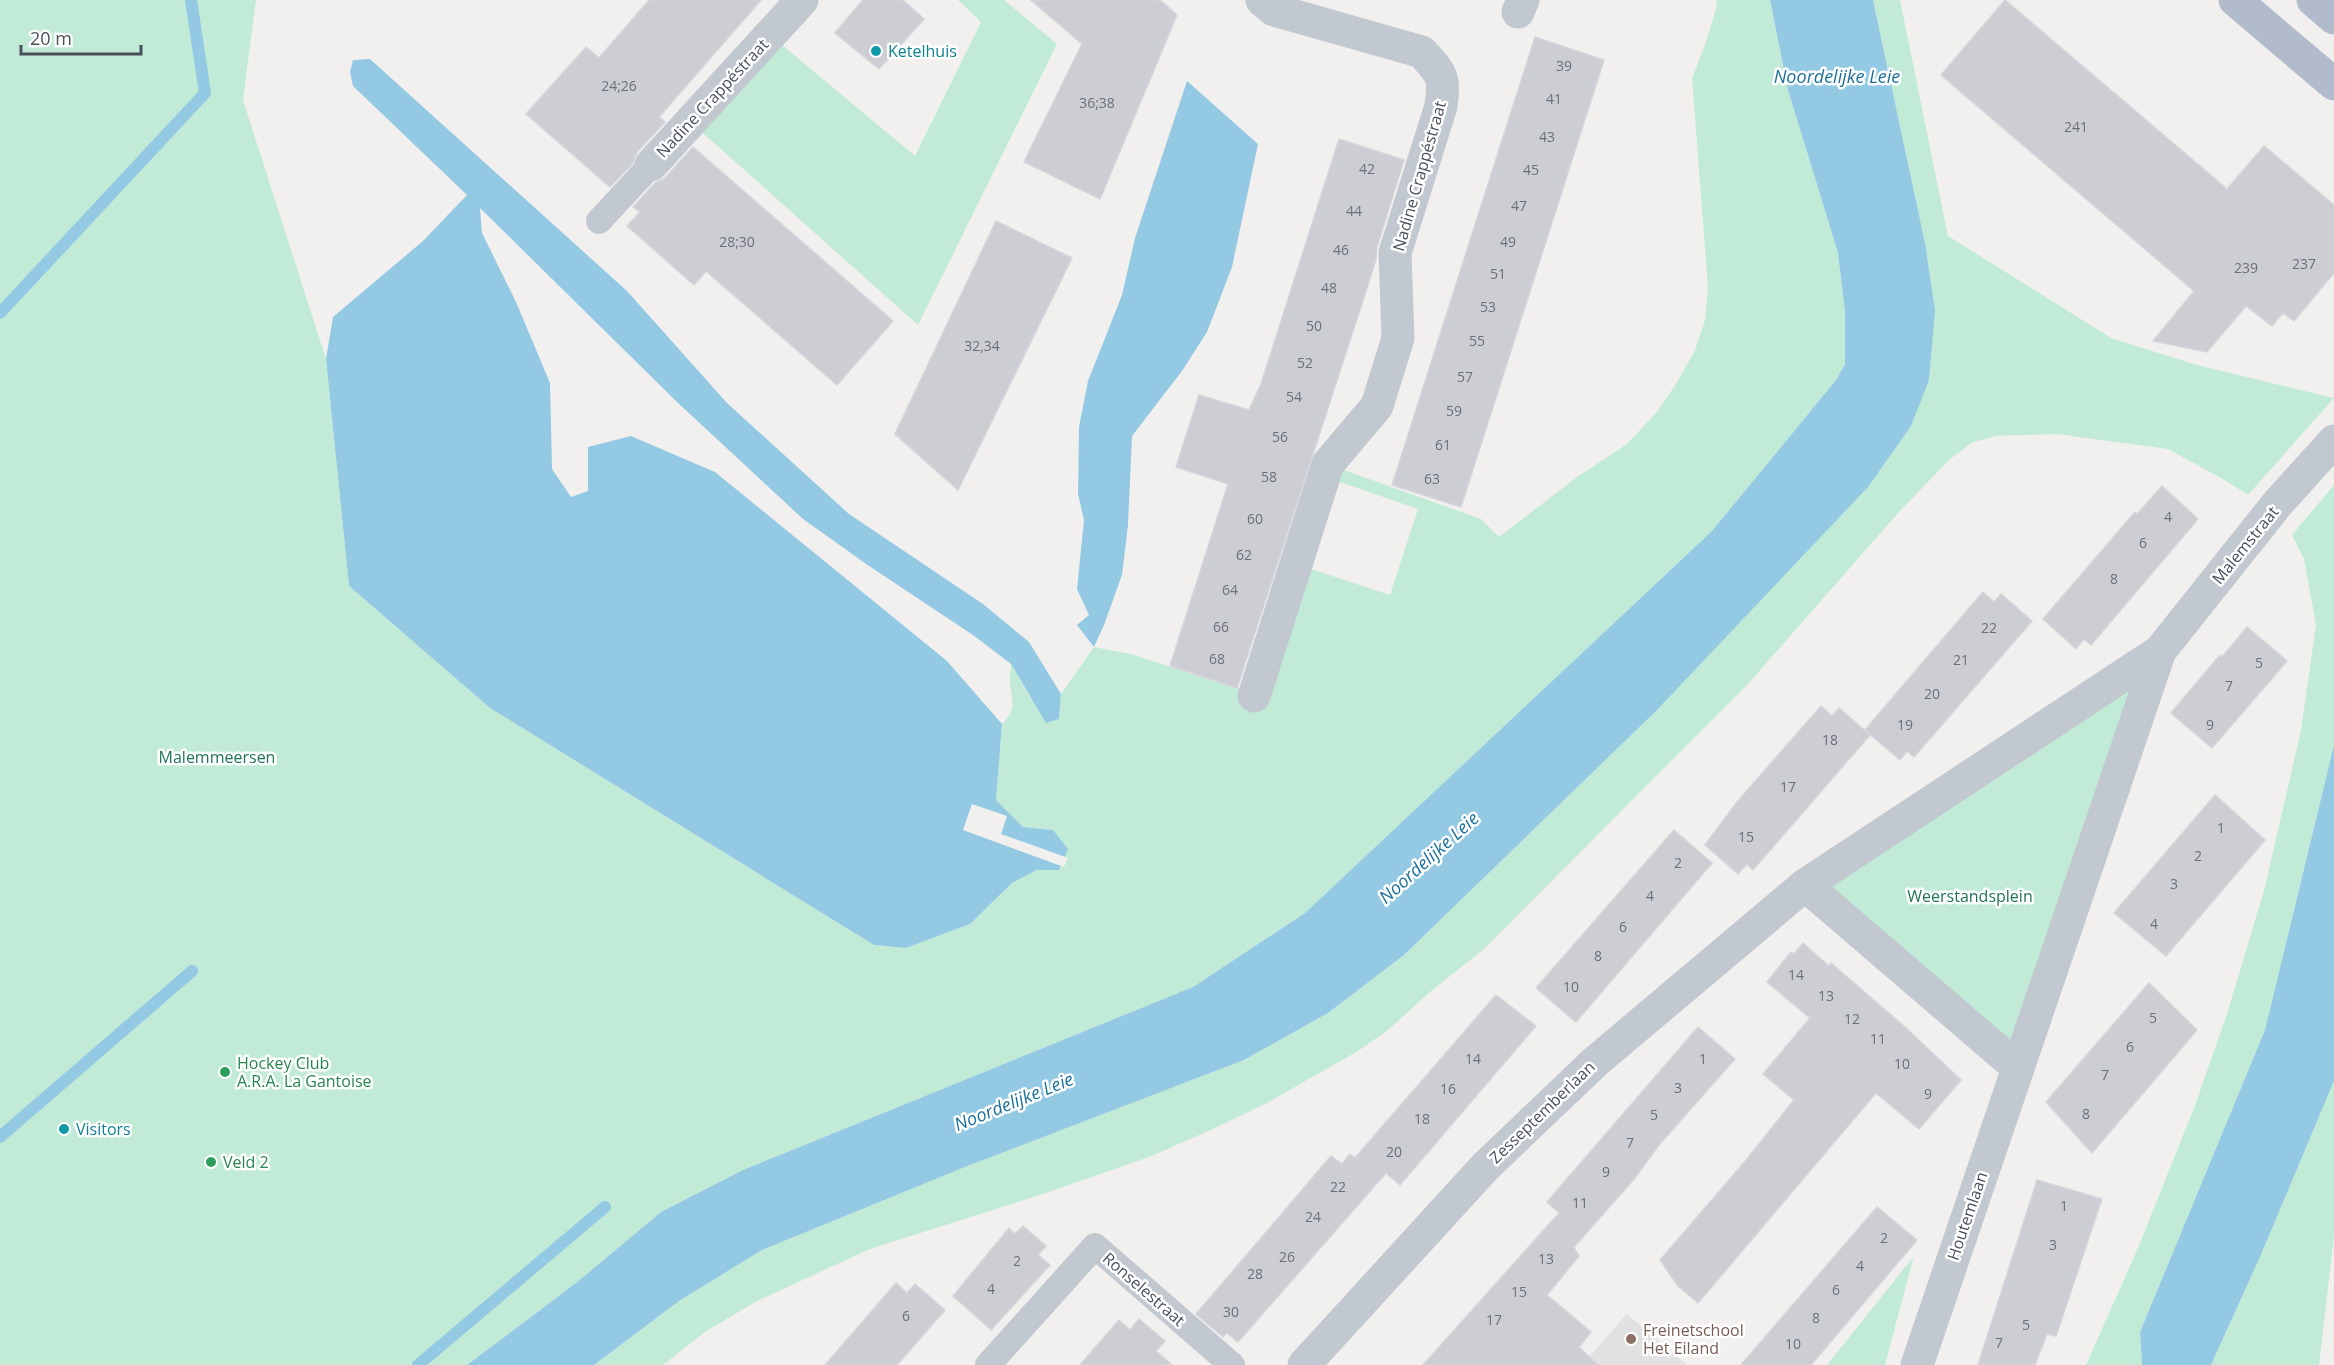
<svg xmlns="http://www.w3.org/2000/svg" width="2334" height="1365" font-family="'Open Sans',sans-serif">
<rect width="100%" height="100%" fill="#f2f0ef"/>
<polygon fill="#e2e1e1" points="1627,1314 1687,1365 1582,1365"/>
<g fill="#c2ebd7">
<path d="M0 0H256L243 100 326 359 349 586 490 708 874 945 906 948 970 924 1012 883 1037 870H1059L1053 830 1023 827 996 800 1002 724C1017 709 1012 701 1010 683 1009 677 1011 670 1011 664L1031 699 1059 719 1061 694 1094 647 1131 654 1239 689 1308 568 1390 595 1418 509 1337 481 1341 469 1481 519 1499 537 1577 477 1627 444 1656 413 1676 384 1695 350 1705 320 1708 288 1692 78 1705 45 1716 9 1717 0H1770L1788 90 1838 253 1845 312V364L1836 380 1712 531 1305 913 1193 987 743 1170 661 1212 576 1283 467 1365H0Z"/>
<polygon points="958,0 1004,0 1057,44 918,325 695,126 775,39 915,156 981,22"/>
<polygon points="1873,0 1900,0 1948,236 2111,338 2197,365 2334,398 2248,495 2221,478 2168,449 2057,434 1996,436 1973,442 1949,460 1899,512 1748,684 1484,949 1430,992 1388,1030 1358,1051 1267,1103 1213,1129 1149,1157 1043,1194 870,1249 757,1301 705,1332 663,1365 594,1365 679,1301 762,1250 965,1167 1244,1060 1328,1013 1404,955 1655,712 1925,243"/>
<polygon points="2334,485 2334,745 2265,1030 2140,1332 2142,1365 2086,1365 2138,1248 2194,1108 2227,1014 2265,887 2301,730 2316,625 2304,559 2292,535"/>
<polygon points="2160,651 2017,1067 1805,885"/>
<polygon points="2334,1081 2334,1237 2319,1365 2211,1365 2260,1257"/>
<polygon points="1914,1256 1885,1365 1827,1365"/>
</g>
<g fill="#94c9e3">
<polygon points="1770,0 1873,0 1925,243 1935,310 1929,380 1911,426 1868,487 1655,712 1404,955 1328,1013 1244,1060 965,1167 762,1250 679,1301 594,1365 467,1365 576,1283 661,1212 743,1170 1193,987 1305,913 1712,531 1836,380 1845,364 1845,312 1838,253 1788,90"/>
<polygon points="370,59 627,291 727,403 849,514 983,604 1029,642 1061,694 1059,719 1046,723 1011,664 973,635 869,566 803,519 678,403 480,208 482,233 516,302 550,383 552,469 571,497 588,491 588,447 631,436 715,472 947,661 1002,724 996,800 1023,827 1053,830 1068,849 1059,870 1037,870 1012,883 970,924 906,948 874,945 490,708 349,586 326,359 333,317 423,241 467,195 353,86 350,72 353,60"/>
<polygon points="1187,81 1258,144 1232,267 1207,332 1182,371 1132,436 1128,525 1122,575 1104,625 1094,647 1077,625 1089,615 1077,589 1084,520 1078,494 1079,427 1088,381 1122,295 1135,238"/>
<polygon points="2334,745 2334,1081 2260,1257 2211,1365 2142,1365 2140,1332 2265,1030"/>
</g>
<polygon fill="#f2f0ef" points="972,804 1007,816 1001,834 1068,858 1064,867 963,830"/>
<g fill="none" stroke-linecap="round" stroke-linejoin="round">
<g stroke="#94c9e3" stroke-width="12">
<polyline points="0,313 205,93 191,0"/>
<polyline points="0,1137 192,971"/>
<polyline points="418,1365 605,1207"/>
</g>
</g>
<g fill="#cdced3" stroke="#d4d5da" stroke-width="1.5">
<polygon points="649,0 761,0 659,117 665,122 637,152 633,163 610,187 526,114 586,47 599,58"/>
<polygon points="863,0 903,0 924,19 879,69 835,33"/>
<polygon points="1031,0 1160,0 1177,15 1100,199 1024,162 1082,44"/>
<polygon points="2005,0 2227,189 2264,146 2334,205 2334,273 2294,321 2283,313 2272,326 2246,306 2207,352 2153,341 2194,291 1941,75"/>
<polygon points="1535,37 1604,60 1461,507 1392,485"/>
<polygon points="1339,139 1404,160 1377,247 1376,259 1369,282 1237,688 1170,666 1228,484 1176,467 1199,395 1249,410 1261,384"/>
<polygon points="693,147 893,321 837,385 706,271 694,285 627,226 640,212 633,207 655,183 665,178"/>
<polygon points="996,221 1072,258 958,490 895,434"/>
<polygon points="2162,486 2198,519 2091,645 2084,639 2076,649 2043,619 2135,512 2137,514"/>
<polygon points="1983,592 1994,602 2001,594 2032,621 1914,757 1907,751 1900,760 1865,730"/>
<polygon points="2247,627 2287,661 2212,748 2171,713 2220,655 2222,657"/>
<polygon points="1821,706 1832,716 1839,708 1870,735 1753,870 1747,864 1738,874 1705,845 1737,802"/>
<polygon points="2215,795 2265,840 2166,956 2114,913"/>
<polygon points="1674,830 1712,863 1576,1022 1536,988"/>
<polygon points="1803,943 1829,966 1831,963 1905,1027 1961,1080 1919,1129 1876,1093 1698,1303 1678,1286 1660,1260 1747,1159 1794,1100 1763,1074 1810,1018 1767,982 1791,952 1794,954"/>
<polygon points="2149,983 2197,1030 2092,1153 2046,1102"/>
<polygon points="1496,995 1536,1026 1400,1185 1386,1173 1238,1342 1227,1333 1223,1337 1196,1314 1331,1156 1342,1164 1350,1154 1355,1158"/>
<polygon points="1698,1027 1735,1059 1659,1145 1635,1178 1574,1247 1579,1256 1547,1295 1591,1332 1579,1347 1598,1365 1423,1365 1559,1213 1547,1202"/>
<polygon points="2037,1180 2102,1199 2056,1336 2047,1334 2035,1365 1978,1365"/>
<polygon points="1877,1207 1917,1240 1811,1365 1741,1365"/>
<polygon points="1023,1226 1046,1246 1038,1255 1050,1265 991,1330 953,1296 1009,1228 1015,1234"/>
<polygon points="896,1283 907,1293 915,1284 945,1310 897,1365 825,1365"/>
<polygon points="1139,1319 1165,1341 1156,1351 1172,1365 1080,1365 1119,1320 1130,1330"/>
</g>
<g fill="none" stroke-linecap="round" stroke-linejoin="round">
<g stroke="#c1c8d0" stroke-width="26">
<polyline points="599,221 651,165"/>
<polyline points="988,1365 1095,1246 1232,1365"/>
</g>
<g stroke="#c1c8d0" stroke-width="33">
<polyline points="1518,12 1523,0"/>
<polyline points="651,165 802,0"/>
<path d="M1254 696 1328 464 1377 406 1398 338 1395 253 1441 106C1445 75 1442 75 1422 52L1274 10 1262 0"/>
<polyline points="1805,885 2017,1067"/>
<polyline points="1304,1365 1485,1167 1595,1062 1805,885 2160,651 2277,504 2334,441"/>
<polyline points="1917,1365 2160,651"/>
</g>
<g stroke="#b2bbcb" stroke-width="33">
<polyline points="2235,0 2334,84"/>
<polyline points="2313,0 2334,18"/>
</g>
</g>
<g fill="#0f9aa8" stroke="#fff" stroke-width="2">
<circle cx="876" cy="51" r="6"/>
<circle cx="64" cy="1129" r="6"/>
</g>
<g fill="#2e9e5b" stroke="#fff" stroke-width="2">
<circle cx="225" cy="1072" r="6"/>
<circle cx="211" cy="1162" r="6"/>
</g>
<circle fill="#8d6e63" stroke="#fff" stroke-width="2" cx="1631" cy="1339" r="6"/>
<g text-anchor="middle" stroke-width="5" stroke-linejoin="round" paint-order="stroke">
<g font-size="14" fill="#6a7079">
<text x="1564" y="71">39</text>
<text x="619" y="91">24;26</text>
<text x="1554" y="104">41</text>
<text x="1097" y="108">36;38</text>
<text x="2076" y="132">241</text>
<text x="1547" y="142">43</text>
<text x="1367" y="174">42</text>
<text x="1531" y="175">45</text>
<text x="1519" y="211">47</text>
<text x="1354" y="216">44</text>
<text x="737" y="247">28;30</text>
<text x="1508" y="247">49</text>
<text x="1341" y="255">46</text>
<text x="2304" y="269">237</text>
<text x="2246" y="273">239</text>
<text x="1498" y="279">51</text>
<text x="1329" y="293">48</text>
<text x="1488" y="312">53</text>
<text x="1314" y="331">50</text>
<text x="1477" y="346">55</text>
<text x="982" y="351">32,34</text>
<text x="1305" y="368">52</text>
<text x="1465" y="382">57</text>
<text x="1294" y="402">54</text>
<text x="1454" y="416">59</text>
<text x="1280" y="442">56</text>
<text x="1443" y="450">61</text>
<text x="1269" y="482">58</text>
<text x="1432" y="484">63</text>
<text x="2168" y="522">4</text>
<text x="1255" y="524">60</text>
<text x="2143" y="548">6</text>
<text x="1244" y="560">62</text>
<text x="2114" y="584">8</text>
<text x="1230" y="595">64</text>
<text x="1221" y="632">66</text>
<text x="1989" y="633">22</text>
<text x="1217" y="664">68</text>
<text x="1961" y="665">21</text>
<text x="2259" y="668">5</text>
<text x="2229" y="691">7</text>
<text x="1932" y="699">20</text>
<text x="1905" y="730">19</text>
<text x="2210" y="730">9</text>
<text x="1830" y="745">18</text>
<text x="1788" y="792">17</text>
<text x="2221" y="833">1</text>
<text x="1746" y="842">15</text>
<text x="2198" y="861">2</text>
<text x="1678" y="868">2</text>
<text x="2174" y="889">3</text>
<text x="1650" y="901">4</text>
<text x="2154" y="929">4</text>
<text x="1623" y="932">6</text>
<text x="1598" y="961">8</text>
<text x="1796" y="980">14</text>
<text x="1571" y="992">10</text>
<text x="1826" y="1001">13</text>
<text x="2153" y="1023">5</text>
<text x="1852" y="1024">12</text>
<text x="1878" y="1044">11</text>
<text x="2130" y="1052">6</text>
<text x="1473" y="1064">14</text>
<text x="1703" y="1064">1</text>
<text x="1902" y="1069">10</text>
<text x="2105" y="1080">7</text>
<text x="1678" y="1093">3</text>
<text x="1448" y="1094">16</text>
<text x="1928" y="1099">9</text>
<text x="2086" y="1119">8</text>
<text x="1654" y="1120">5</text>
<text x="1422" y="1124">18</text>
<text x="1630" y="1148">7</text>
<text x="1394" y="1157">20</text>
<text x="1606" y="1177">9</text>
<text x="1338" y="1192">22</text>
<text x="1580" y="1208">11</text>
<text x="2064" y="1211">1</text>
<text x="1313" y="1222">24</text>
<text x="1884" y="1243">2</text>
<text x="2053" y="1250">3</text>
<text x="1287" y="1262">26</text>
<text x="1546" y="1264">13</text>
<text x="1017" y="1266">2</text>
<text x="1860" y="1271">4</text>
<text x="1255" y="1279">28</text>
<text x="991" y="1294">4</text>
<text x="1836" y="1295">6</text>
<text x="1519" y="1297">15</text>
<text x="1231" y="1317">30</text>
<text x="906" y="1321">6</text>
<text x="1816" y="1323">8</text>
<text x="1494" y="1325">17</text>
<text x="2026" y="1330">5</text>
<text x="1999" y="1348">7</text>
<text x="1793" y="1349">10</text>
</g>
<g font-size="16" fill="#0d838f" stroke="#fff" text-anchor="start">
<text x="888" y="57">Ketelhuis</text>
<text x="76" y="1135">Visitors</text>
</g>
<g font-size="16" fill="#49505b" stroke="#fff">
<text transform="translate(712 98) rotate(-47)" y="6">Nadine Crappéstraat</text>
<text transform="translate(1419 176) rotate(-74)" y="6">Nadine Crappéstraat</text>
<text transform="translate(2245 545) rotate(-51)" y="6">Malemstraat</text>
<text transform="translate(1542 1112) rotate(-44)" y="6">Zesseptemberlaan</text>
<text transform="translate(1967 1216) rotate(-71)" y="6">Houtemlaan</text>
<text transform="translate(1144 1289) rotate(41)" y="6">Ronselestraat</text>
</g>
<g font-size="16" fill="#217556" stroke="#fff">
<text x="217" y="763">Malemmeersen</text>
<text x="1970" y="902">Weerstandsplein</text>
</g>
<g font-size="16" fill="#27864d" stroke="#fff" text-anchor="start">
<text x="237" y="1069">Hockey Club<tspan x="237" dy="18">A.R.A. La Gantoise</tspan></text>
<text x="223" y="1168">Veld 2</text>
</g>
<g font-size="16" fill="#785e54" stroke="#fff" text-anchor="start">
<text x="1643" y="1336">Freinetschool<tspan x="1643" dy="18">Het Eiland</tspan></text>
</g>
<g font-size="18" font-style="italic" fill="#1b719c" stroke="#fff">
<text x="1837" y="83">Noordelijke Leie</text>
<text transform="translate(1429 858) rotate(-42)" y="6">Noordelijke Leie</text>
<text transform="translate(1014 1102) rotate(-22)" y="6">Noordelijke Leie</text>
</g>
</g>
<path d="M21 45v9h120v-9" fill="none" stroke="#49505b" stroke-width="3"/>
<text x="30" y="45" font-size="18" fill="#49505b" stroke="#ffffff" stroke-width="4.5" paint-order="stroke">20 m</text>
</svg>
